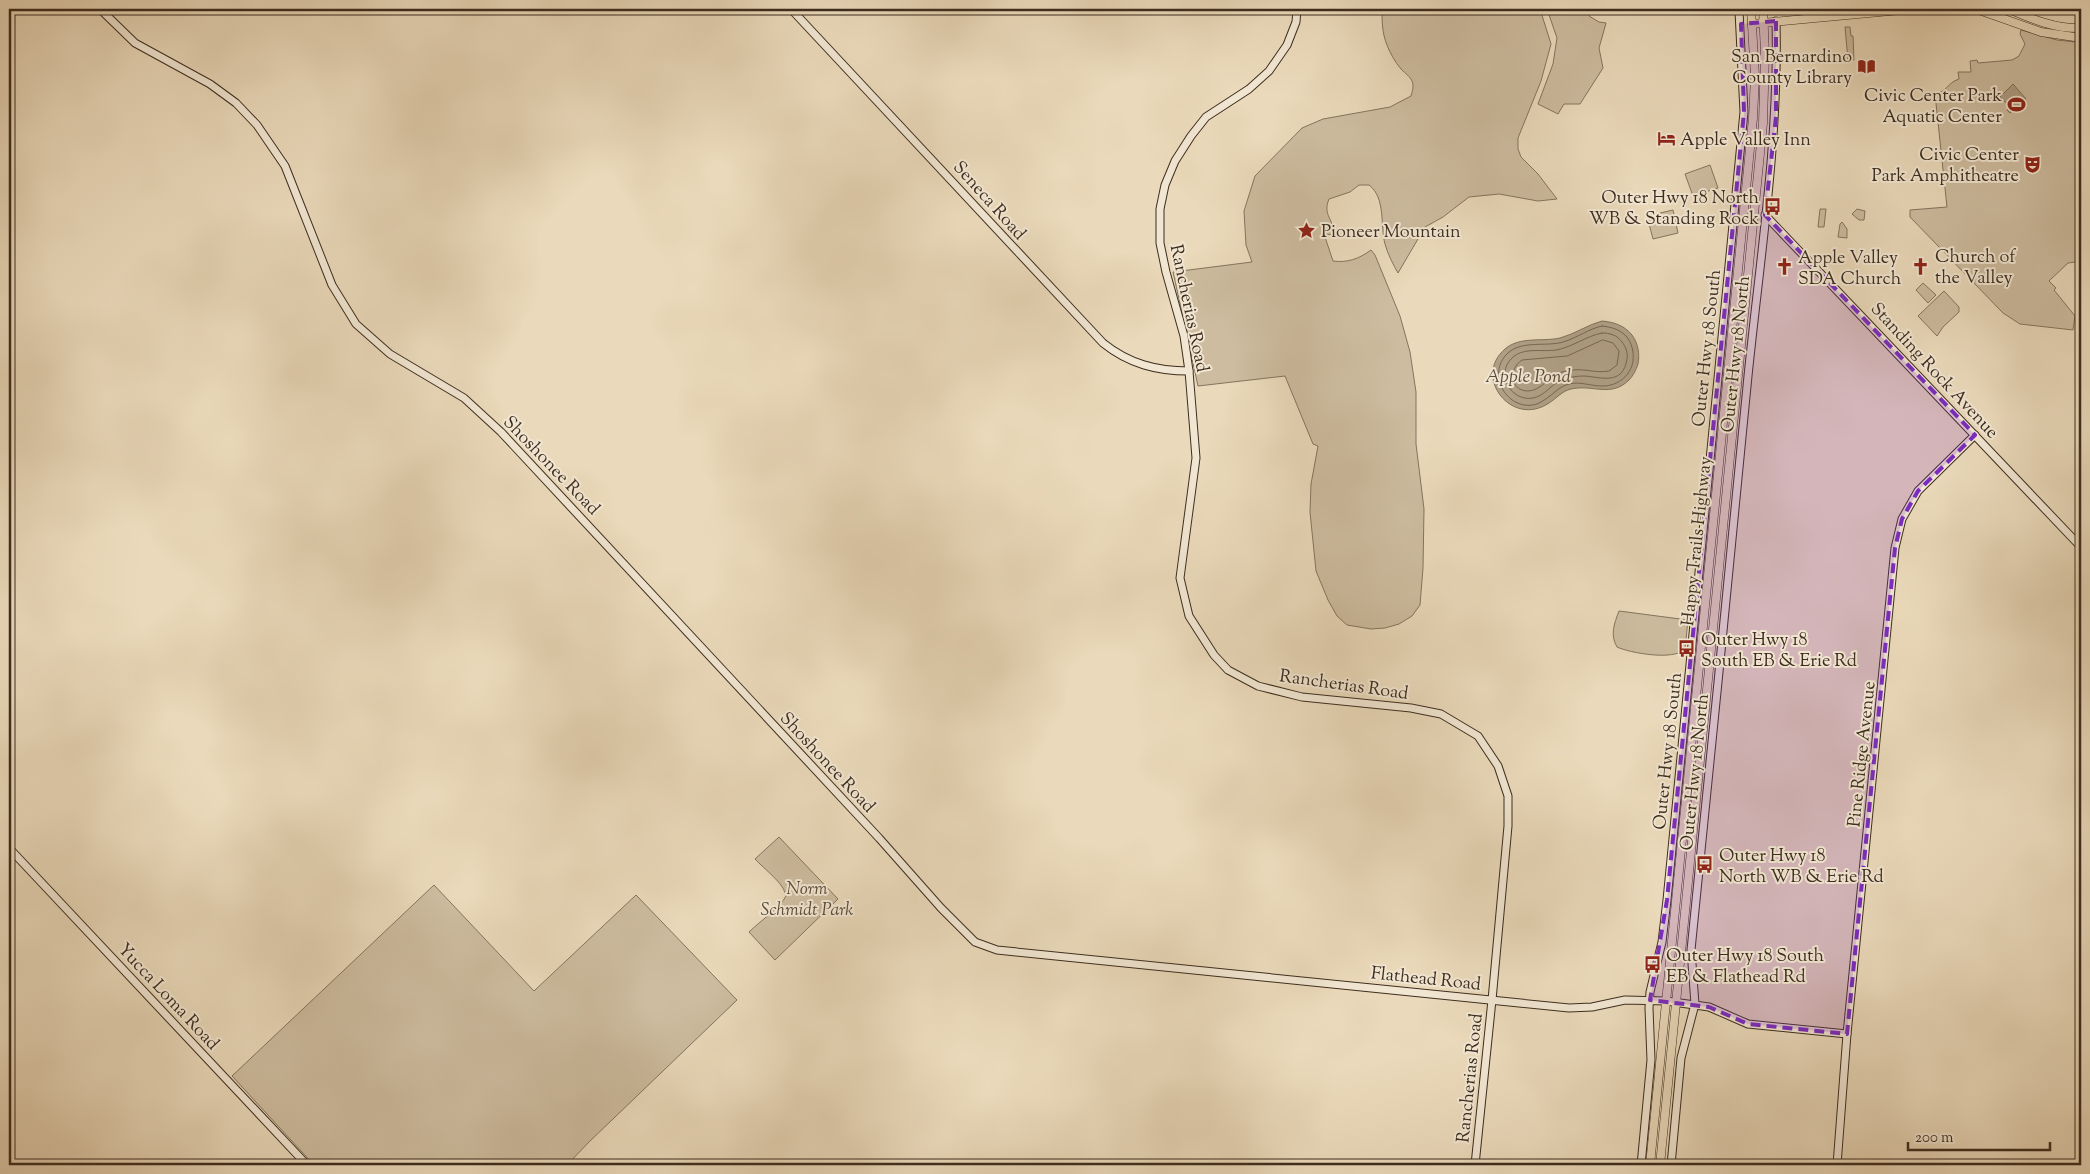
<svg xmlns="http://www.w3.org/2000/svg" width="2090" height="1174" font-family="'Sorts Mill Goudy',serif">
<rect width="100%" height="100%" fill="#ead9ba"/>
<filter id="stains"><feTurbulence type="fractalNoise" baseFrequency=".004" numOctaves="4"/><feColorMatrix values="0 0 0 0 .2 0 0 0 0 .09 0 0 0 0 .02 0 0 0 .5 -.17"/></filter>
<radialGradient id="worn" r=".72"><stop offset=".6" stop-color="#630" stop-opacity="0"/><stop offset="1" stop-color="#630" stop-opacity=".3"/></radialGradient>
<g fill="#cdbc9f" stroke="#85745e">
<path d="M1382 9H1540L1551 44 1541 81 1518 138V149L1521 157 1538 174 1557 199 1538 201 1499 194 1469 197 1443 217 1425 227 1398 273C1393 264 1388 255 1385 244 1380 225 1386 198 1369 185H1359L1350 192 1329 199C1322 216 1335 219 1333 235L1324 234 1333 261C1347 263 1359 259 1371 250L1375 255 1400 316 1410 352 1416 392V444L1424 509 1423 568 1420 605 1412 616 1399 624 1385 628 1371 629 1347 625 1337 616 1328 600 1316 571 1310 512 1311 484 1318 446 1313 444 1285 376 1198 386 1173 272 1252 262 1246 245 1244 211 1255 176 1302 128 1323 119 1390 107 1411 96C1416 80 1411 79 1401 69 1395 62 1390 53 1387 45 1382 33 1382 21 1382 9Z"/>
<polygon points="1547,9 1588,9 1589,16 1599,22 1606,23 1599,48 1603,68 1580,104 1564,104 1558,114 1538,104 1553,64 1557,38"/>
<polygon points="1845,27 1850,27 1851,36 1853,36 1854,60 1848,60"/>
<path d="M2021 30 2057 40 2076 42 2081 45V258L2076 262 2068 263 2049 281 2056 288 2054 290 2075 316 2073 330 2020 324 2003 313 1910 217V210L1947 207 1935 94C1948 91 1947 83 1959 79L1958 72H1971L1970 61 1977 60 1978 63 2012 60 2019 56 2025 44 2020 34Z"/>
<polygon points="1710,165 1718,188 1693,196 1685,174"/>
<polygon points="1820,209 1826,209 1824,227 1818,227"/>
<polygon points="1857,209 1865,211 1864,220 1859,220 1852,214"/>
<polygon points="1673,210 1678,233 1653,239 1647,216"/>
<polygon points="1842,222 1847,229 1847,238 1838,237 1840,224"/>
<polygon points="1923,283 1936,295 1928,303 1916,290"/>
<polygon points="1944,291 1959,307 1959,312 1943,327 1937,336 1918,316"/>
<path d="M1619 611 1688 620 1685 649C1674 661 1630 653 1617 647 1610 635 1614 624 1619 611Z"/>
<path d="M779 837 838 899 775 960 749 932C759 922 781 907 786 896 784 883 764 869 755 859Z"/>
<polygon points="434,885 534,991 636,895 737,1000 589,1142 567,1165 314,1165 232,1076"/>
</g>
<g fill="#af9f85" stroke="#81715c">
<polygon points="2013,84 2026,99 2010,113 2007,110 2010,107 2000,97"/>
<path d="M1602 321C1613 322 1624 325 1632 335 1638 343 1640 354 1638 364 1636 370 1633 376 1629 380 1611 398 1592 384 1571 389 1562 391 1557 398 1549 403 1512 428 1472 377 1505 349 1520 336 1542 342 1560 338 1575 334 1587 325 1602 321Z"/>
</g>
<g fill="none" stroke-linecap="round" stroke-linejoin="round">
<g stroke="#766652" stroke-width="1">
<path d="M1602 326C1611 327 1619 329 1626 336 1632 343 1634 352 1633 361 1631 375 1618 386 1603 386 1585 386 1573 377 1556 391 1550 396 1544 401 1537 404 1508 413 1485 374 1508 353 1522 340 1546 347 1563 342 1577 338 1588 329 1602 326Z"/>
<path d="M1602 333C1610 333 1617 335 1622 342 1626 347 1628 353 1627 359 1623 386 1601 377 1584 376 1577 376 1569 377 1562 380 1551 384 1545 396 1533 398 1511 402 1495 374 1512 358 1523 347 1542 352 1556 350 1573 347 1586 336 1602 333Z"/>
<path d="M1603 340 1613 343 1619 351 1617 365 1609 371C1593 374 1582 366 1562 372 1550 375 1541 391 1528 391 1510 391 1508 369 1522 360L1567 356Z"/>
</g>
<defs>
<g id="secondary">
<polyline points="100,9 135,43 210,84 236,103 257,125 285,166 332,285 356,324 390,354 464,398 501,432 879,838 941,908 975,942 997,950 1569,1008 1592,1007 1625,1000 1666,1001 1709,1007 1748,1024 1847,1034"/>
<path d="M791 9 1103 343C1129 364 1157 371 1189 371"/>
<polyline points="1297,9 1296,22 1287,45 1269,71 1249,89 1206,117 1191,136 1175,161 1165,185 1160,209 1160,243 1166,272 1184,336 1189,371 1196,458 1180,578 1189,616 1214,655 1228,670 1258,686 1302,697 1411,708 1441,714 1478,736 1498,766 1508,796 1508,826 1492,1000 1475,1165"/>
<polyline points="1765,215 2081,547"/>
<polyline points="9,848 307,1165"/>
<polyline points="1641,1165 1651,1060 1649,1008 1650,992 1662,942 1667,900 1744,112 1739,11 1751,9"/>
<path d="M1671 1165 1681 1058 1695 1004 1691 950C1711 759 1729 567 1748 376 1760 258 1779 141 1776 21"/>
<polyline points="1837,1165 1847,1034 1895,548 1902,519 1918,491 1975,435"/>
</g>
<g id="primary">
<polyline points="1976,9 2041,32 2081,38"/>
<path d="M2009 9C2032 19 2055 29 2081 28"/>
<polyline points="1752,24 1912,9"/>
<polyline points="1650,1165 1753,118 1755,76 1751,9"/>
<polyline points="1660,1165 1763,123 1765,54 1763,9"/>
</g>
</defs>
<use href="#secondary" stroke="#3d2d1e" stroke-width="9"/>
<use href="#primary" stroke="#3d2d1e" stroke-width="9"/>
<use href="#secondary" stroke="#f1e6d2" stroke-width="7"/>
<use href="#primary" stroke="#ead9ba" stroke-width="8"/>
</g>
<path fill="#7b2cbf" fill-opacity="0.2" stroke="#7b2cbf" stroke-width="4" stroke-dasharray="10 6" stroke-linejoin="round" d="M1776 21V117L1765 215 1975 435 1918 491 1902 519 1895 548 1847 1034 1748 1024 1709 1007 1650 1000 1667 900 1744 112 1741 24Z"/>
<defs>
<symbol id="library-bare" viewBox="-9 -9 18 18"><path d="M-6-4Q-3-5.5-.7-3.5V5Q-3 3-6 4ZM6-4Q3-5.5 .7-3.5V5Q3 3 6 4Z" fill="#8f2418" stroke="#f1e6d2" stroke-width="2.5" paint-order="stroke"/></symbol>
<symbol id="stadium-bare" viewBox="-9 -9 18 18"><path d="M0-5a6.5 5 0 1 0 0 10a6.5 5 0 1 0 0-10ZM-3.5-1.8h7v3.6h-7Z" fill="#8f2418" stroke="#f1e6d2" stroke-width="2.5" paint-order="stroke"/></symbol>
<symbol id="hotel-bare" viewBox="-9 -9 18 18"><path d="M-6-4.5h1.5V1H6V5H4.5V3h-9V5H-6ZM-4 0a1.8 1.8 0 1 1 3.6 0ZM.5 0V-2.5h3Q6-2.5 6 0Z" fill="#8f2418" stroke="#f1e6d2" stroke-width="2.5" paint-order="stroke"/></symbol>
<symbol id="theatre-bare" viewBox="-9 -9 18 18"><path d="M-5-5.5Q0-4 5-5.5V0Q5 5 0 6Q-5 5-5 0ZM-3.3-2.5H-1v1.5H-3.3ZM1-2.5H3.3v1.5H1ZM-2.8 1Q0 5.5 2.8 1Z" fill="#8f2418" stroke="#f1e6d2" stroke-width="2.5" paint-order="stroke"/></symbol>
<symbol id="bus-bare" viewBox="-9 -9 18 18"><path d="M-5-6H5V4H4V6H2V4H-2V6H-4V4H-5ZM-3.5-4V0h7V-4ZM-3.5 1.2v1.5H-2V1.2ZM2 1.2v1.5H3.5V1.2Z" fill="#8f2418" stroke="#f1e6d2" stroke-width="2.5" paint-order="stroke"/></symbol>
<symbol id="sight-bare" viewBox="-9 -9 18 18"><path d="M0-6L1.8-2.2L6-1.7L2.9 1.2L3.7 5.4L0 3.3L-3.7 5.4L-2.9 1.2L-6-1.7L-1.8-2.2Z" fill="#8f2418" stroke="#f1e6d2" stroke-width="2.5" paint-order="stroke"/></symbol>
<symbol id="church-bare" viewBox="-9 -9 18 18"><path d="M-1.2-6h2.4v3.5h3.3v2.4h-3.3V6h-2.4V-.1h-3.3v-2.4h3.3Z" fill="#8f2418" stroke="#f1e6d2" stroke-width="2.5" paint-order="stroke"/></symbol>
</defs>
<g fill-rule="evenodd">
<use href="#library-bare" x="1854" y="54" width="25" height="25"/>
<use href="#stadium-bare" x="2004" y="92" width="25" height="25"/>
<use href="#hotel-bare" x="1654" y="126" width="25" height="25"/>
<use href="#theatre-bare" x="2020" y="152" width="25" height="25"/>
<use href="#bus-bare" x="1760" y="194" width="25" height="25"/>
<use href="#sight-bare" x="1294" y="218" width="25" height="25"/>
<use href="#church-bare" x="1908" y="254" width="25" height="25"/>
<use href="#church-bare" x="1772" y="254" width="25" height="25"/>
<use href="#bus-bare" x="1674" y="636" width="25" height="25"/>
<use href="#bus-bare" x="1692" y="852" width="25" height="25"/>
<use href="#bus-bare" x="1640" y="952" width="25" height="25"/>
</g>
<g text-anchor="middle" stroke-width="4" stroke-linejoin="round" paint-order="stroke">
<g font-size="18" fill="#3d2d1e" stroke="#f1e6d2" text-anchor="start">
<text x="1852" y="62" text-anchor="end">San Bernardino<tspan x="1852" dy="21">County Library</tspan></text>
<text x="2002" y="101" text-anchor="end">Civic Center Park<tspan x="2002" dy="21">Aquatic Center</tspan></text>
<text x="1680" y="145">Apple Valley Inn</text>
<text x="2019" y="160" text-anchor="end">Civic Center<tspan x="2019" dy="21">Park Amphitheatre</tspan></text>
<text x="1759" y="203" text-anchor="end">Outer Hwy 18 North<tspan x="1759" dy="21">WB &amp; Standing Rock</tspan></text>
<text x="1321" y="237">Pioneer Mountain</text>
<text x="1935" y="262">Church of<tspan x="1935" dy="21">the Valley</tspan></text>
<text x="1798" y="263">Apple Valley<tspan x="1798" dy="21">SDA Church</tspan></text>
<text x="1701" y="645">Outer Hwy 18<tspan x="1701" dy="21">South EB &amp; Erie Rd</tspan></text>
<text x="1719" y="861">Outer Hwy 18<tspan x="1719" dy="21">North WB &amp; Erie Rd</tspan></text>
<text x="1666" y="961">Outer Hwy 18 South<tspan x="1666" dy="21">EB &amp; Flathead Rd</tspan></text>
</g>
<g font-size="18" fill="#3d2d1e" stroke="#f1e6d2">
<text transform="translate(990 200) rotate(48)" y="6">Seneca Road</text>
<text transform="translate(1190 308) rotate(78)" y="6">Rancherias Road</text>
<text transform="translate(1706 348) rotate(-84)" y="6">Outer Hwy 18 South</text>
<text transform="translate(1735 354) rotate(-84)" y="6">Outer Hwy 18 North</text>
<text transform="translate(1935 370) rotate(47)" y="6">Standing Rock Avenue</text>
<text transform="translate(552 465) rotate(46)" y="6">Shoshonee Road</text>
<text transform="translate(1696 541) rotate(-84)" y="6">Happy Trails Highway</text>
<text transform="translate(1344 684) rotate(8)" y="6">Rancherias Road</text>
<text transform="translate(1667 751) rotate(-84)" y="6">Outer Hwy 18 South</text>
<text transform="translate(1861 754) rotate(-84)" y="6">Pine Ridge Avenue</text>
<text transform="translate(828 762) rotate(47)" y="6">Shoshonee Road</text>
<text transform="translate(1694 772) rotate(-84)" y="6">Outer Hwy 18 North</text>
<text transform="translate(1426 978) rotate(6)" y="6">Flathead Road</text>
<text transform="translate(169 996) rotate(47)" y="6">Yucca Loma Road</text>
<text transform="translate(1469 1078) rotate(-84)" y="6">Rancherias Road</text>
</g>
<g font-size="18" font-style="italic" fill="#5a4a38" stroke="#f1e6d2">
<text x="807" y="894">Norm<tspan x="807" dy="21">Schmidt Park</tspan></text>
</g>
<g font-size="19" font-style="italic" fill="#5a4a38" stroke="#f1e6d2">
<text x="1528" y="382">Apple Pond</text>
</g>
</g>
<rect width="2090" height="1174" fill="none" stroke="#ead9ba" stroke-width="30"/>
<rect x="10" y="10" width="2070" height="1154" fill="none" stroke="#3d2d1e" stroke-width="2.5"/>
<rect x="15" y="15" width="2060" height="1144" fill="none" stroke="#3d2d1e"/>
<path d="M1908 1142v8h142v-8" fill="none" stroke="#3d2d1e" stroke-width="2.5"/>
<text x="1915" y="1142" font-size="15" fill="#3d2d1e" stroke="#f1e6d2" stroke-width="4" paint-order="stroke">200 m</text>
<rect width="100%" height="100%" filter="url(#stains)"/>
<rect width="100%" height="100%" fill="url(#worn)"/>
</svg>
